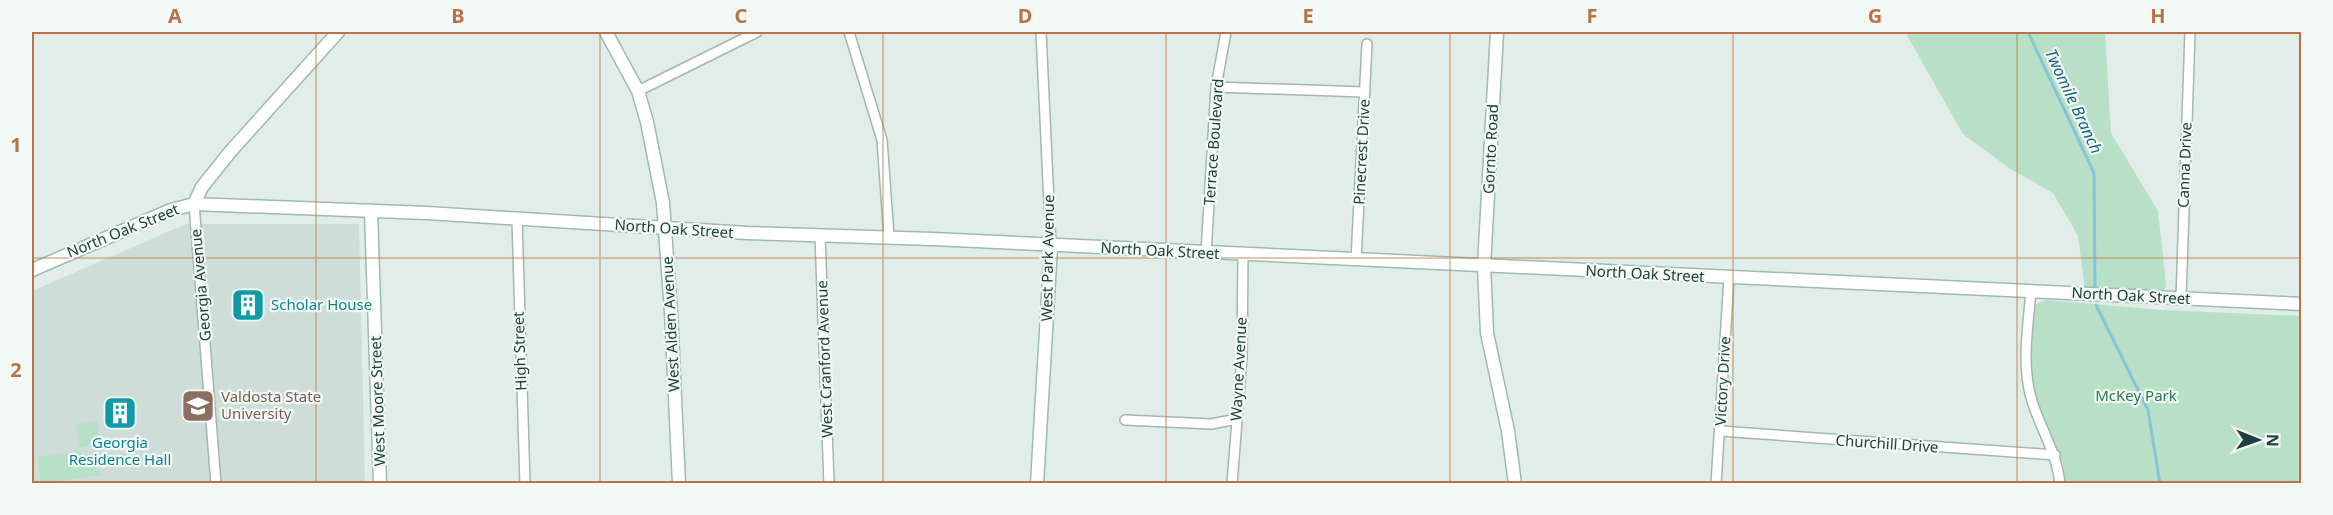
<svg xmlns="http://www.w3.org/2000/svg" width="2333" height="515" font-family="'Noto Sans',sans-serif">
<rect width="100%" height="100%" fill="#e1ede9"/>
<polygon fill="#cfddd8" points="186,224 359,224 365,483 32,483 32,291"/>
<g fill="#b8e0c6">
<polygon points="1905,32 2105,32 2111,133 2158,211 2165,275 2166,287 2161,293 2085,289 2078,236 2053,193 2009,168 1963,134"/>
<polygon points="2047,300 2162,310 2301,316 2301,483 2065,483 2062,461 2040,415 2031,388 2033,310 2036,304"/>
<polygon points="97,421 100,443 80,448 75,425"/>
<polygon points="78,451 103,475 41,483 38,457"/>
</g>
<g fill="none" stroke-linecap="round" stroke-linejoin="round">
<g stroke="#84c4d8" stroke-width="3">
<polyline points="2028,32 2094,173 2095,290"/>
<polyline points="2096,305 2148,410 2160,484"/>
</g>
<defs>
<g id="street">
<polyline points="849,32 882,140 889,237"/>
<polyline points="1041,32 1051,246"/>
<polyline points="1216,87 1365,92"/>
<polyline points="638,91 757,32"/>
<polyline points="194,204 216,484"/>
<polyline points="517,219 525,484"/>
<polyline points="820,235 829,484"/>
<polyline points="1206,253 1216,87 1226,32"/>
<polyline points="1356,260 1367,44"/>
<path d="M2031 291C2028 327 2021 366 2032 401 2041 430 2057 453 2060 484"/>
<polyline points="2181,299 2190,32"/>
<polyline points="1125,420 1211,424 1237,419"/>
<polyline points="1720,431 2055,455"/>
<polyline points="1232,484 1242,357 1243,255"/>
<polyline points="1716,484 1729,278"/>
</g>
<g id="secondary">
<polyline points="606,32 638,91 647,122 663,203 671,312 679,484"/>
<polyline points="1497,32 1484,266 1487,333 1508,431 1515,484"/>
<polyline points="194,204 202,187 230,152 338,32"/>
<polyline points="371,211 380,484"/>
<polyline points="32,270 171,210 194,204 427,213 747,233 933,239 2302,304"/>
<polyline points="1037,484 1051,246"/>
</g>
</defs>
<use href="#street" stroke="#a3b6b1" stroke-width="12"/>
<use href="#secondary" stroke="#9ebab2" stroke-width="15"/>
<use href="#street" stroke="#fff" stroke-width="9"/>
<use href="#secondary" stroke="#fff" stroke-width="12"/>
</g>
<path fill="none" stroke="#bc7247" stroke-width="1.5" stroke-opacity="0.55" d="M316 32V484M600 32V484M883 32V484M1166 32V484M1450 32V484M1733 32V484M2017 32V484M32 258H2302"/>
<defs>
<symbol id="building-square" viewBox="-11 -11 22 22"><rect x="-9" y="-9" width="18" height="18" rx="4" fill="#0f9aa8" stroke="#f2f9f6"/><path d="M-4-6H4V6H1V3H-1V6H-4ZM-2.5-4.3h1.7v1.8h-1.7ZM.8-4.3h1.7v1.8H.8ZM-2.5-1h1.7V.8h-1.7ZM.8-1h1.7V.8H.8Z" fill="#fff"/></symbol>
<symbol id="university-square" viewBox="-11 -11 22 22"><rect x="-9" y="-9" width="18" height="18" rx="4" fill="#8d6e63" stroke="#f2f9f6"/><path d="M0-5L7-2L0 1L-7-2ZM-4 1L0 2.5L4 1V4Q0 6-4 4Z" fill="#fff"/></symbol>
</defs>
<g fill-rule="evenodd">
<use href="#building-square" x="229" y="286" width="38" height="38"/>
<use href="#university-square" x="179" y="387" width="38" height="38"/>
<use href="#building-square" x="101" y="394" width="38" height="38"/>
</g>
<g text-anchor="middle" stroke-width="4.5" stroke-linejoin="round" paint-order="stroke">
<g font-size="15" fill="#1f403a" stroke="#f2f9f6">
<text transform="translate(1214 142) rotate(-86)" y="5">Terrace Boulevard</text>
<text transform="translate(1491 149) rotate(-87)" y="5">Gornto Road</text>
<text transform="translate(1362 152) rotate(-87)" y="5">Pinecrest Drive</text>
<text transform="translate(2185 165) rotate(-88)" y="5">Canna Drive</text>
<text transform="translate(674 229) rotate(4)" y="5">North Oak Street</text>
<text transform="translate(123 231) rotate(-22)" y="5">North Oak Street</text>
<text transform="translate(1160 251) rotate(3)" y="5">North Oak Street</text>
<text transform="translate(1048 258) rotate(-89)" y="5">West Park Avenue</text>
<text transform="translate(1645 274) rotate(3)" y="5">North Oak Street</text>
<text transform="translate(201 285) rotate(-95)" y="5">Georgia Avenue</text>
<text transform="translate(2131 296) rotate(3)" y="5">North Oak Street</text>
<text transform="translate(671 324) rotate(-93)" y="5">West Alden Avenue</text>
<text transform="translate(520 351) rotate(-92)" y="5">High Street</text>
<text transform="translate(825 359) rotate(-92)" y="5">West Cranford Avenue</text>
<text transform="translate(1239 369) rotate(-87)" y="5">Wayne Avenue</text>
<text transform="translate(1723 381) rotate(-87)" y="5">Victory Drive</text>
<text transform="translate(378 401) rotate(-92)" y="5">West Moore Street</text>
<text transform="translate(1887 444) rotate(4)" y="5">Churchill Drive</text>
</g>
<g font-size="15" fill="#0d838f" stroke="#f2f9f6" text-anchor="start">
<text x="271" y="310">Scholar House</text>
<text x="120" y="448" text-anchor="middle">Georgia<tspan x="120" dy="17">Residence Hall</tspan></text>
</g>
<g font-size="15" fill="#267a4d" stroke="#f2f9f6">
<text x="2136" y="401">McKey Park</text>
</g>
<g font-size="15" fill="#785e54" stroke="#f2f9f6" text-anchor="start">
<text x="221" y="402">Valdosta State<tspan x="221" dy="17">University</tspan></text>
</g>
<g font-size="16" font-style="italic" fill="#146681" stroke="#f2f9f6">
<text transform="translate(2074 101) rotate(65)" y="6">Twomile Branch</text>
</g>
</g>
<rect width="2333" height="515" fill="none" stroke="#f2f9f6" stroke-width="66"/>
<g transform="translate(2258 440) rotate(91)" stroke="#f2f9f6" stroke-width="4.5" paint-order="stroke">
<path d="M0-4.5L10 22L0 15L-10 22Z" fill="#1f403a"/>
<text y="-9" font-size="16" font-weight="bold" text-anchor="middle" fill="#1f403a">N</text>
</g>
<rect x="33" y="33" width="2267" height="449" fill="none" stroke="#bc7247" stroke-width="2"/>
<g font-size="20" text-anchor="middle" font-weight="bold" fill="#bc7247">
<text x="175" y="23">A</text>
<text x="458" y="23">B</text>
<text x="741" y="23">C</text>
<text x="1025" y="23">D</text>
<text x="1308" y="23">E</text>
<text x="1592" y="23">F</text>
<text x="1875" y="23">G</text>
<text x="2158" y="23">H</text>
<text x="16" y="152">1</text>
<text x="16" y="377">2</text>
</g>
</svg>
